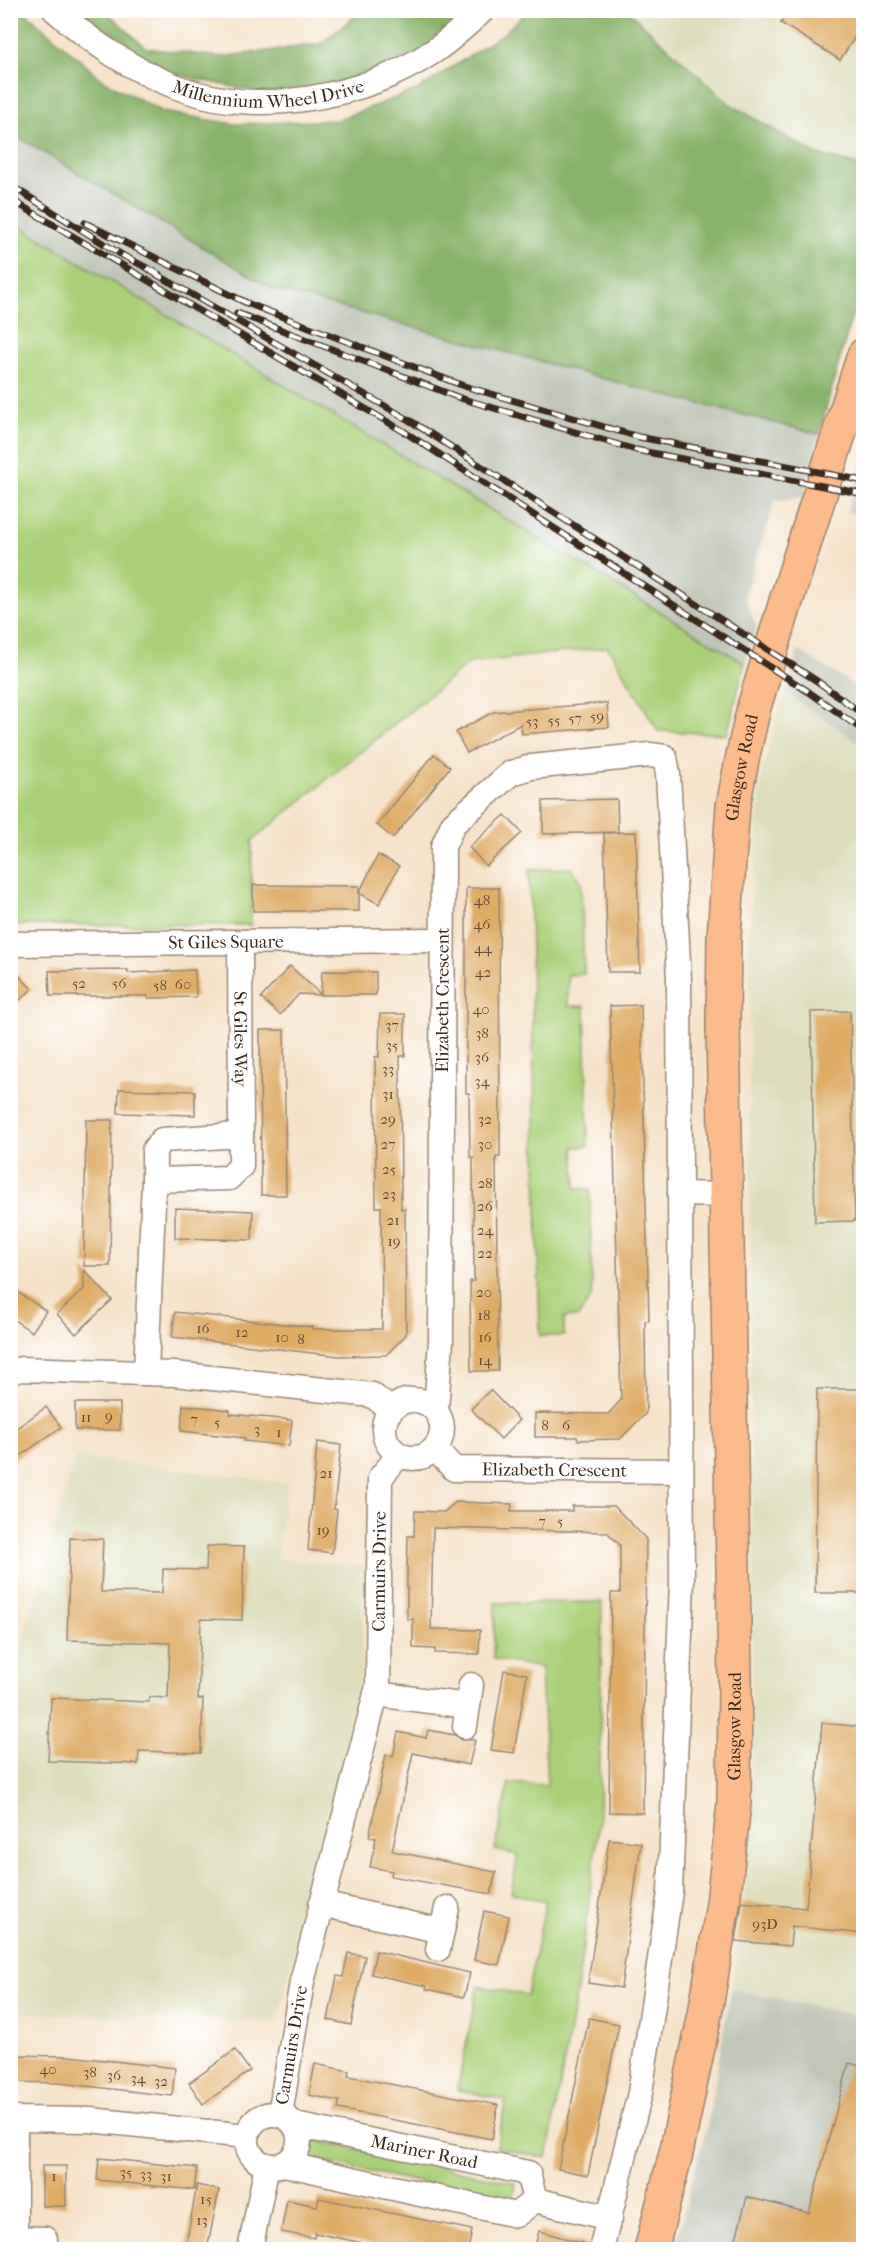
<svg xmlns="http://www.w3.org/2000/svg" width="874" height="2260" font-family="'IM FELL French Canon',serif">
<rect width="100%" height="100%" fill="#fff"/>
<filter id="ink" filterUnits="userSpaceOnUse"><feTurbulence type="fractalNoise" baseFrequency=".0167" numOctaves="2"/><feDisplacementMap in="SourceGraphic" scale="12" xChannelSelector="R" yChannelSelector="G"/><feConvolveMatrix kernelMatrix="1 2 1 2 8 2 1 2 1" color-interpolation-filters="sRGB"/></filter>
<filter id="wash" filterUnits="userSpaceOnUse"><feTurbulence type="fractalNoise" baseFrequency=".008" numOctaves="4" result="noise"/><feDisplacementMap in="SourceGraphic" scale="24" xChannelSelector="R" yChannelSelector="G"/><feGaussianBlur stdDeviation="1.35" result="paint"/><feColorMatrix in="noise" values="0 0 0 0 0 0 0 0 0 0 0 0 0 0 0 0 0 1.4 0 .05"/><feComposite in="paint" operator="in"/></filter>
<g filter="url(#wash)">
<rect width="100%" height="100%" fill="#f5e2c9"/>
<g fill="#ddddbc">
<polygon points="628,11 863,11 863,166 815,154 730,104"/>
<polygon points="785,692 863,746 863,2017 731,1989 745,1906 753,1793 749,932 761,777"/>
<polygon points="75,1457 287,1483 276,1559 365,1566 361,1677 277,2022 11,2013 11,1684"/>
</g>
<g fill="#c2c6b9">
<polygon points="10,133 273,289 668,396 819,434 803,497 775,501 744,596 757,627 745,663 11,221"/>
<polygon points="863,457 863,516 847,512"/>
<polygon points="798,650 863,691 863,746 785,692"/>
<polygon points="731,1989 863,2017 863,2249 674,2250 708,2122"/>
</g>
<g fill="#abd079" stroke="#737d4c" stroke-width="1.5">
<polygon points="11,221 745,663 727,734 658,731 608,647 469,663 252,841 251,925 11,925"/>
<polygon points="571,868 581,881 584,974 568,975 568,1006 585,1006 588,1146 574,1147 576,1188 590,1189 592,1296 578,1317 564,1318 564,1336 540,1336 529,870"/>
<polygon points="602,1602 599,1823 577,1990 547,2158 496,2148 506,2100 457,2090 478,1986 527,1995 546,1901 511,1893 518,1855 495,1850 509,1783 547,1785 541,1668 493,1659 495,1603"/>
<polygon points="310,2139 516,2183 512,2202 306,2158"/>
</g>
<g fill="#88b269" stroke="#626e44" stroke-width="1.5">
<polygon points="10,11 24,11 104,81 163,112 234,124 337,120 419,89 503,34 527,11 628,11 730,104 815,154 863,166 863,276 819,434 668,396 273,289 11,133"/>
<polygon points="74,11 106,11 146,48 221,57 320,44 362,11 464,11 419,52 319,91 266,94 174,74 125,53"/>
</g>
<g id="blocks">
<g fill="#dfac66">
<polygon points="789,10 864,10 864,23 840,60 781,23"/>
<polygon points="607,703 609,727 522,734 521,724 467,753 456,732 493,712"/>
<polygon points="434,754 450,767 393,838 377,825"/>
<polygon points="617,799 618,832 543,834 543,801"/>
<polygon points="505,815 522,833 486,866 469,847"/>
<polygon points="636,832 640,972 608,972 604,833"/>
<polygon points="378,855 399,866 379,904 359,893"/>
<polygon points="253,885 359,886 359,911 253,911"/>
<polygon points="466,888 499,888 500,1157 496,1157 498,1371 471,1371 470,1281 474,1281 473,1157 470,1157 469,1093 466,1093"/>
<polygon points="290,966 321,995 299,994 280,1015 261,998"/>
<polygon points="10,967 32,989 10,1009"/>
<polygon points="128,970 128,973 195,970 196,997 148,998 148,996 50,996 49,971"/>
<polygon points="322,971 376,972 376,995 321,995"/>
<polygon points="641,1005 649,1321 645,1321 646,1413 620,1439 578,1440 577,1437 535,1437 535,1413 608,1414 621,1400 610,1006"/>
<polygon points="850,1011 855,1221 815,1222 811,1012"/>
<polygon points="380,1014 405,1014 405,1056 400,1056 401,1209 405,1209 406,1335 386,1355 339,1356 172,1337 175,1312 312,1327 312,1329 382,1329 381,1207 376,1207 375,1057 379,1057"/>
<polygon points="260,1030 284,1030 286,1195 261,1195"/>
<polygon points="119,1089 195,1091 195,1115 118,1113"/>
<polygon points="86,1120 112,1120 110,1266 84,1266"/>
<polygon points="175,1208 253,1211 252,1240 175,1238"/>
<polygon points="84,1270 112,1300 76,1334 57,1314 84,1289"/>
<polygon points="10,1287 46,1311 32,1332 10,1317"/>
<polygon points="817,1389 864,1389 864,1593 815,1593"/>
<polygon points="490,1390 519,1420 501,1439 471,1409"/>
<rect x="75" y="1403" width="45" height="27"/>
<polygon points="183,1405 230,1410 230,1414 292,1420 289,1446 244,1441 245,1438 181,1431"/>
<polygon points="46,1407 61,1427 10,1463 10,1433"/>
<polygon points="317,1442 341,1445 334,1509 337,1510 332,1553 308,1550"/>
<polygon points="456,1502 512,1504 511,1511 572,1511 572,1506 614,1506 646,1539 643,1813 609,1812 611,1593 620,1593 620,1545 607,1532 433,1528 431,1629 480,1630 479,1654 435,1653 435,1649 413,1648 413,1619 407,1619 407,1572 408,1536 414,1536 415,1511 444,1512"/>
<polygon points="70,1538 103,1539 101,1592 162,1593 163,1569 206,1570 207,1546 244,1547 242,1620 201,1619 198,1699 203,1699 201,1753 139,1751 138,1764 48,1761 51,1698 149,1702 149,1697 168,1698 170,1643 67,1640"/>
<polygon points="504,1670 527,1674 514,1753 491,1750"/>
<polygon points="822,1723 864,1727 864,1934 792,1926 790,1946 736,1941 742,1902 806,1908"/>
<polygon points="428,1730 455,1735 462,1740 475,1740 469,1765 413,1753 392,1851 496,1872 491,1894 391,1876 392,1871 370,1867 376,1838 369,1837 386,1755 393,1756 398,1732 426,1738"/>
<polygon points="609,1839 641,1843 621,1988 588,1983"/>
<polygon points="484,1911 509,1916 499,1965 474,1960"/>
<polygon points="376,1951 470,1973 464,1997 426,1989 427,1986 371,1974"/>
<polygon points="348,1953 365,1956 351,2025 328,2020 337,1976 343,1977"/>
<polygon points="589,2018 619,2024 588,2175 558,2169"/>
<polygon points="235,2050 250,2071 203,2104 189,2083"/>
<polygon points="10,2055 68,2056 175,2068 172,2096 60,2083 10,2082"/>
<polygon points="849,2063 864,2067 864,2250 733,2250 747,2197 809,2213"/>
<polygon points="315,2064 349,2071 348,2076 498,2105 492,2139 338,2109 339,2101 309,2095"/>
<polygon points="99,2158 197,2168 194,2190 97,2180"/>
<rect x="42" y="2166" width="24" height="40"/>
<polygon points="197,2185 219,2190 207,2250 185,2250"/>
<polygon points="319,2198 472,2230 468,2250 396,2250 315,2233 314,2238 281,2232 287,2200 317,2206"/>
<polygon points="539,2231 586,2244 585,2250 534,2250"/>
</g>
</g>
</g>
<g filter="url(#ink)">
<use href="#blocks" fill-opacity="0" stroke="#988674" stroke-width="1.5"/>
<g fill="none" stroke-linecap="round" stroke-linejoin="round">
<defs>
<g id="minor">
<path id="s1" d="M55 10C93 43 130 69 177 87 257 118 365 98 434 51 451 40 467 24 483 10"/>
<path id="s2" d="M240 943 241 1135"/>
<path id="s3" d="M10 944 442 940"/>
<polygon points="241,1135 241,1166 229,1178 154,1180 154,1150 162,1140"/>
<polyline points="680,1194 725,1195"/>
<polyline points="10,1372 21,1369 174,1374 372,1395 391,1410"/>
<polyline points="146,1373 154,1180"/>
<circle cx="413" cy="1429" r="29"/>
<path id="s4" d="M436 1410 441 1341 443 847 453 824 511 773 531 767 650 755 665 757 668 774 679 980 682 1581 670 1892 640 2093 601 2250"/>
<path id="s5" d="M435 1449 454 1469 681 1471"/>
<polyline points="376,1694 468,1706"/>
<polyline points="465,1726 471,1685"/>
<polyline points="321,1904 442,1931"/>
<polyline points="438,1949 447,1908"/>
<circle cx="273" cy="2140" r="26"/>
<path id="s6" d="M280 2114 302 1982 378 1686 380 1478 399 1455"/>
<polyline points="10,2119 90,2120 247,2136"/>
<polyline points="15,2119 15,2238 45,2239"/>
<path id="s7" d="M295 2125 528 2173 535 2200"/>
<polyline points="284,2164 516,2215 535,2200"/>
<polyline points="535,2200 610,2218"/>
<polyline points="250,2250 267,2165"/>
</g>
<g id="primary">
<path id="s8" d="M651 2250 676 2153 705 2014 723 1904 734 1803 735 1678 723 1024 724 937 729 862 733 806 743 755 754 707 787 598 864 355"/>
</g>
</defs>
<use href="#minor" stroke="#988674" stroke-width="27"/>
<use href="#primary" stroke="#988674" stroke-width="36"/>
<use href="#minor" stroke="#fff" stroke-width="24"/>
<use href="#primary" stroke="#fbbb8c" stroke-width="33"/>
<defs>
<g id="rail">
<polyline points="10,185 122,255"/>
<polyline points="10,199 403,431 809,692 864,731"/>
<polyline points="85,223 249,304 464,386 639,437 864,481"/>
<polyline points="122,255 159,274"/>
<polyline points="151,271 409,420 817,681 864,715"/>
<polyline points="237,313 460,398 636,450 864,494"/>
</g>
</defs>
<use href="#rail" stroke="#3b2a1e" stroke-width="7"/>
<use href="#rail" stroke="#fff" stroke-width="4.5" stroke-dasharray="14" stroke-linecap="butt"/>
</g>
</g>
<g text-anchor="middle" stroke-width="4.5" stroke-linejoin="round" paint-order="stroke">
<g font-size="15" fill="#644a30">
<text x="597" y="721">59</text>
<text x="575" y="723">57</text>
<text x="554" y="725">55</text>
<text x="532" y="726">53</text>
<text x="482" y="905">48</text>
<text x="482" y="929">46</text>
<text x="483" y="953">44</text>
<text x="483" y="977">42</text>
<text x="79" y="988">52</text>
<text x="119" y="988">56</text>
<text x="183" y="989">60</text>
<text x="160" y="990">58</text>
<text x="481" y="1014">40</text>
<text x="392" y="1030">37</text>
<text x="482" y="1038">38</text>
<text x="392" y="1050">35</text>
<text x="482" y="1062">36</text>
<text x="388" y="1074">33</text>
<text x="482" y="1086">34</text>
<text x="388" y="1099">31</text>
<text x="388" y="1124">29</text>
<text x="485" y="1124">32</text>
<text x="388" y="1149">27</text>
<text x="485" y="1149">30</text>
<text x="389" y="1174">25</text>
<text x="485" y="1188">28</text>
<text x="389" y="1199">23</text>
<text x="485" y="1211">26</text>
<text x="393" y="1225">21</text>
<text x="485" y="1235">24</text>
<text x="394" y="1246">19</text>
<text x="485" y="1258">22</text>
<text x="484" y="1297">20</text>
<text x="484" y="1320">18</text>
<text x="203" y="1333">16</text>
<text x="242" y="1337">12</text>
<text x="282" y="1342">10</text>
<text x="485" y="1342">16</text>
<text x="301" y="1344">8</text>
<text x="485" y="1365">14</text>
<text x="109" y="1421">9</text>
<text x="86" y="1422">11</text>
<text x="194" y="1424">7</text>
<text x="217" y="1427">5</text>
<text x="545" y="1430">8</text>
<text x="566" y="1430">6</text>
<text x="257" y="1434">3</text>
<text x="279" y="1437">1</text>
<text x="326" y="1478">21</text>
<text x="542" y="1526">7</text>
<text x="560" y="1526">5</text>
<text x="323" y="1535">19</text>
<text x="765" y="1929">93D</text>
<text x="48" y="2074">40</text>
<text x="90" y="2077">38</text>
<text x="114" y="2080">36</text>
<text x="138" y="2083">34</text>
<text x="161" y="2086">32</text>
<text x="126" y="2177">35</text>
<text x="146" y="2179">33</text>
<text x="54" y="2181">1</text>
<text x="166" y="2181">31</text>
<text x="206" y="2204">15</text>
<text x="202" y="2225">13</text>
</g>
<g font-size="18" fill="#3b2a1e" stroke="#fff">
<text dy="6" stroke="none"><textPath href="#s1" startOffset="238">Millennium Wheel Drive</textPath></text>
<text dy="6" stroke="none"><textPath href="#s8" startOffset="1492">Glasgow Road</textPath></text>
<text dy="6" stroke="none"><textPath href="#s3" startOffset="216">St Giles Square</textPath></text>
<text dy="6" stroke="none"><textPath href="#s4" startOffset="410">Elizabeth Crescent</textPath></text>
<text dy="6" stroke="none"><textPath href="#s2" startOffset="96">St Giles Way</textPath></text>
<text dy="6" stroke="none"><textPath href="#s5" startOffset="128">Elizabeth Crescent</textPath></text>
<text dy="6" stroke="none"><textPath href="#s6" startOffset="554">Carmuirs Drive</textPath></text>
<text dy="6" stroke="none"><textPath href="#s8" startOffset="532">Glasgow Road</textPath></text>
<text dy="6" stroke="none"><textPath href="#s6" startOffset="70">Carmuirs Drive</textPath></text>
<text dy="6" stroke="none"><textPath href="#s7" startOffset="132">Mariner Road</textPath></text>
</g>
</g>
<rect width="874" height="2260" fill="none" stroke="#fff" stroke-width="36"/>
</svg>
